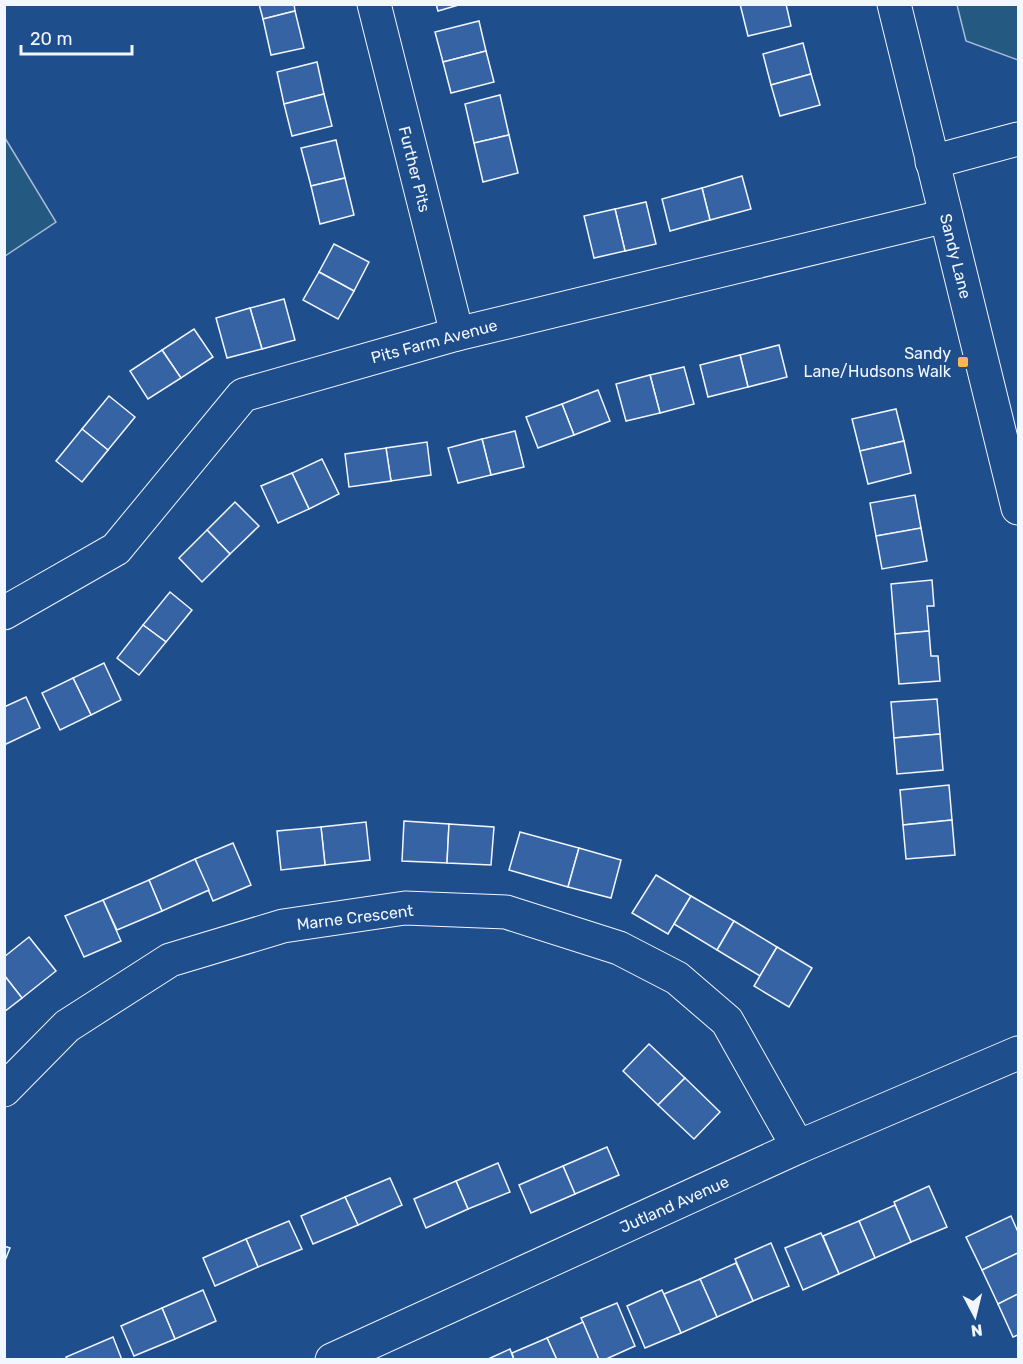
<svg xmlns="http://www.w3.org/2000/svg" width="1023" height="1364" font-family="Rubik,sans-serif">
<rect width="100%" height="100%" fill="#1f4e8c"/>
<g fill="#245a82" stroke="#a8bbd7" stroke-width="1.5">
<polygon points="957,5 1018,5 1018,60 966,41"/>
<polygon points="5,138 56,222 5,256 4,256"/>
</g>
<g fill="#3563a3" stroke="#f2f6ff" stroke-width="1.5">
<polygon points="259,4 294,4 295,11 263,19"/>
<polygon points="436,4 462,4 438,11"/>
<polygon points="740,4 786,4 791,26 748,36"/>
<polygon points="295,11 304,48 271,55 263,19"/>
<polygon points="479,21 486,51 443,62 435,32"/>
<polygon points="803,43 811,74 771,85 763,54"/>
<polygon points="486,51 494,82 451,93 443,62"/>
<polygon points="317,62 324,94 284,104 277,72"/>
<polygon points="811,74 820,105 780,116 771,85"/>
<polygon points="324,94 332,126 292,136 284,104"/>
<polygon points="500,95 509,135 474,143 465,104"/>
<polygon points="509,135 518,173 483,182 474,143"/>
<polygon points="336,140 345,178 311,186 301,148"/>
<polygon points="742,176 751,209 710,220 702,188"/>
<polygon points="345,178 354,215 320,224 311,186"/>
<polygon points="702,188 710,220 670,231 662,199"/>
<polygon points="646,202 656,244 625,251 615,209"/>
<polygon points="615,209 625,251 594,258 584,216"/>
<polygon points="334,244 369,262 354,291 319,272"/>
<polygon points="319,272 354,291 338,319 303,300"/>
<polygon points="284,299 295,340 262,349 250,308"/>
<polygon points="250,308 262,349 227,358 216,318"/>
<polygon points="194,329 213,357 181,378 162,350"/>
<polygon points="779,345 787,377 748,387 740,355"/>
<polygon points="162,350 181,378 148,399 130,371"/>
<polygon points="740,355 748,387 708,397 700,365"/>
<polygon points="684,367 694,404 660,413 650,375"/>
<polygon points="650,375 660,413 626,421 616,384"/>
<polygon points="598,390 610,421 574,435 562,404"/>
<polygon points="109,396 135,417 108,450 82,429"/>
<polygon points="562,404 574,435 538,448 526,417"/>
<polygon points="896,409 904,441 860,451 852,419"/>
<polygon points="82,429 108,450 82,482 56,461"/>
<polygon points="515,431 524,467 491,475 482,439"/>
<polygon points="482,439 491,475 458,483 448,448"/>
<polygon points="904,441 911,473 868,484 860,451"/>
<polygon points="427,442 431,475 391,481 386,448"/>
<polygon points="386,448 391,481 349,487 345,454"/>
<polygon points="322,459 339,494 309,509 292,473"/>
<polygon points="292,473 309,509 278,523 261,486"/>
<polygon points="915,495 921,528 876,536 870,503"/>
<polygon points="235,502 259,526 230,554 207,530"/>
<polygon points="921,528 927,561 882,569 876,536"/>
<polygon points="207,530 230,554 202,582 179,558"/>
<polygon points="932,580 934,606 927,606 929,631 895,634 891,584"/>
<polygon points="170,592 192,610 166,642 143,625"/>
<polygon points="143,625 166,642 139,675 117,658"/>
<polygon points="929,631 931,656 938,656 940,681 899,684 895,634"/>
<polygon points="104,663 121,700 91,715 73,678"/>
<polygon points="73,678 91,715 60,730 42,693"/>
<polygon points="26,697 40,728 4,745 4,707"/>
<polygon points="937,699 940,734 894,738 891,702"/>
<polygon points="940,734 943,770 897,774 894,738"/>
<polygon points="949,785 952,820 903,825 900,790"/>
<polygon points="952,820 955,855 906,859 903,825"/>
<polygon points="404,821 449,824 447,863 402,861"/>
<polygon points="366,822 370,860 325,865 321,827"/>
<polygon points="449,824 494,827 491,865 447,863"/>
<polygon points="321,827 325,865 281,870 277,831"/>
<polygon points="520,832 579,848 568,887 509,870"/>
<polygon points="233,843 251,885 213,901 195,859"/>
<polygon points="579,848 621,860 611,898 568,887"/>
<polygon points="195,859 209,890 162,911 149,880"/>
<polygon points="656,875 691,896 668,934 632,913"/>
<polygon points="149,880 162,911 117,930 103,900"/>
<polygon points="691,896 734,921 717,950 674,924"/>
<polygon points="103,900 121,941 84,957 65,916"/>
<polygon points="734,921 777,947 760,976 717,950"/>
<polygon points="29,937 56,971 22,998 4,975 4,957"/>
<polygon points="777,947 812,968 789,1007 754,986"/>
<polygon points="4,975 22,998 4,1012"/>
<polygon points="649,1044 685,1078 658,1105 623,1071"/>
<polygon points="685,1078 720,1112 694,1139 658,1105"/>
<polygon points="607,1147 619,1175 575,1194 563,1166"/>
<polygon points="498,1163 510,1192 468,1209 456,1181"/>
<polygon points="563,1166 575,1194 531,1213 519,1185"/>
<polygon points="390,1178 402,1205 358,1225 345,1197"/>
<polygon points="456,1181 468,1209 426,1228 414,1199"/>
<polygon points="929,1186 947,1227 911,1242 894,1202"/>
<polygon points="345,1197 358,1225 313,1244 301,1216"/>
<polygon points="895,1205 911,1242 875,1258 859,1221"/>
<polygon points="1011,1216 1018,1232 1018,1253 982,1270 966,1237"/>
<polygon points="289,1221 302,1249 258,1267 246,1239"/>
<polygon points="859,1221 875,1258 839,1274 823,1236"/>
<polygon points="821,1233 839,1274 803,1290 785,1248"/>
<polygon points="246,1239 258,1267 215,1286 203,1258"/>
<polygon points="771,1243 789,1286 753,1301 735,1259"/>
<polygon points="4,1246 10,1248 4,1263"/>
<polygon points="1018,1253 1018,1294 998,1304 982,1270"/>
<polygon points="736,1263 753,1301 717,1317 700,1279"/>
<polygon points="700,1279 717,1317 681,1333 664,1294"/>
<polygon points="203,1290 216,1321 175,1339 162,1308"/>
<polygon points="662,1290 681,1333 645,1348 627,1306"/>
<polygon points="1018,1294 1018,1335 1013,1337 998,1304"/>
<polygon points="617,1303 635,1346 604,1360 599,1360 581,1318"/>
<polygon points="162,1308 175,1339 134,1356 121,1326"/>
<polygon points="583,1322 599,1360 557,1360 547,1338"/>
<polygon points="113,1337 122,1360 68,1360 66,1357"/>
<polygon points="547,1338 557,1360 514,1360 512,1353"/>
<polygon points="510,1349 514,1360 486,1360"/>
</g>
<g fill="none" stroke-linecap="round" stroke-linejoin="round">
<defs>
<g id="street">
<polyline points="374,4 457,334"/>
<polyline points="932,162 1018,139"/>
<polyline points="4,613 116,549 243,395 457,334 946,216"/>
<polyline points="4,1090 67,1026 170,960 283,926 405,908 506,912 619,948 677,978 727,1021 798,1147"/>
<polyline points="332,1360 798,1147 1018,1053"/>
</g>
<polyline id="secondary" points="894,4 1018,508"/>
</defs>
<use href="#street" stroke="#f2f6ff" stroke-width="35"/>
<use href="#secondary" stroke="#f2f6ff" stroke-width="35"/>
<use href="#street" stroke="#1f4e8c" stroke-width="33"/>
<use href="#secondary" stroke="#1f4e8c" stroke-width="33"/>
</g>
<rect fill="#ffb74d" stroke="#1f4e8c" stroke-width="2" x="957" y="356" width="12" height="12" rx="3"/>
<g text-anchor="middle" stroke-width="4.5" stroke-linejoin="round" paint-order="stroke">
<g font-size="16" fill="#f2f6ff" stroke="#1f4e8c">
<text transform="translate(415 169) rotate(76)" y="6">Further Pits</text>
<text transform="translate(956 256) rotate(76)" y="6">Sandy Lane</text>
<text transform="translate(434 341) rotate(-15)" y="6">Pits Farm Avenue</text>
<text transform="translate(355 917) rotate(-7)" y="6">Marne Crescent</text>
<text transform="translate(674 1204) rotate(-24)" y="6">Jutland Avenue</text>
</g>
<g font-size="16" fill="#f2f6ff" stroke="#1f4e8c" text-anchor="end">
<text x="951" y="359">Sandy<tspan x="951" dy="18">Lane/Hudsons Walk</tspan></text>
</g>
</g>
<rect width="1023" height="1364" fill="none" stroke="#f2f6ff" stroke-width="12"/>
<g transform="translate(975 1316) rotate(173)" stroke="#1f4e8c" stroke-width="4.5" paint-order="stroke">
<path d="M0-4.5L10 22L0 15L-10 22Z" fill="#f2f6ff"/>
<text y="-9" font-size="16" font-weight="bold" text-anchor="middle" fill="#f2f6ff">N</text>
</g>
<path d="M21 45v9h111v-9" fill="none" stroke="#f2f6ff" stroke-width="3"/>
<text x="30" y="45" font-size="18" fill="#f2f6ff" stroke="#1f4e8c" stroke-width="4.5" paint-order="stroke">20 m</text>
</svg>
